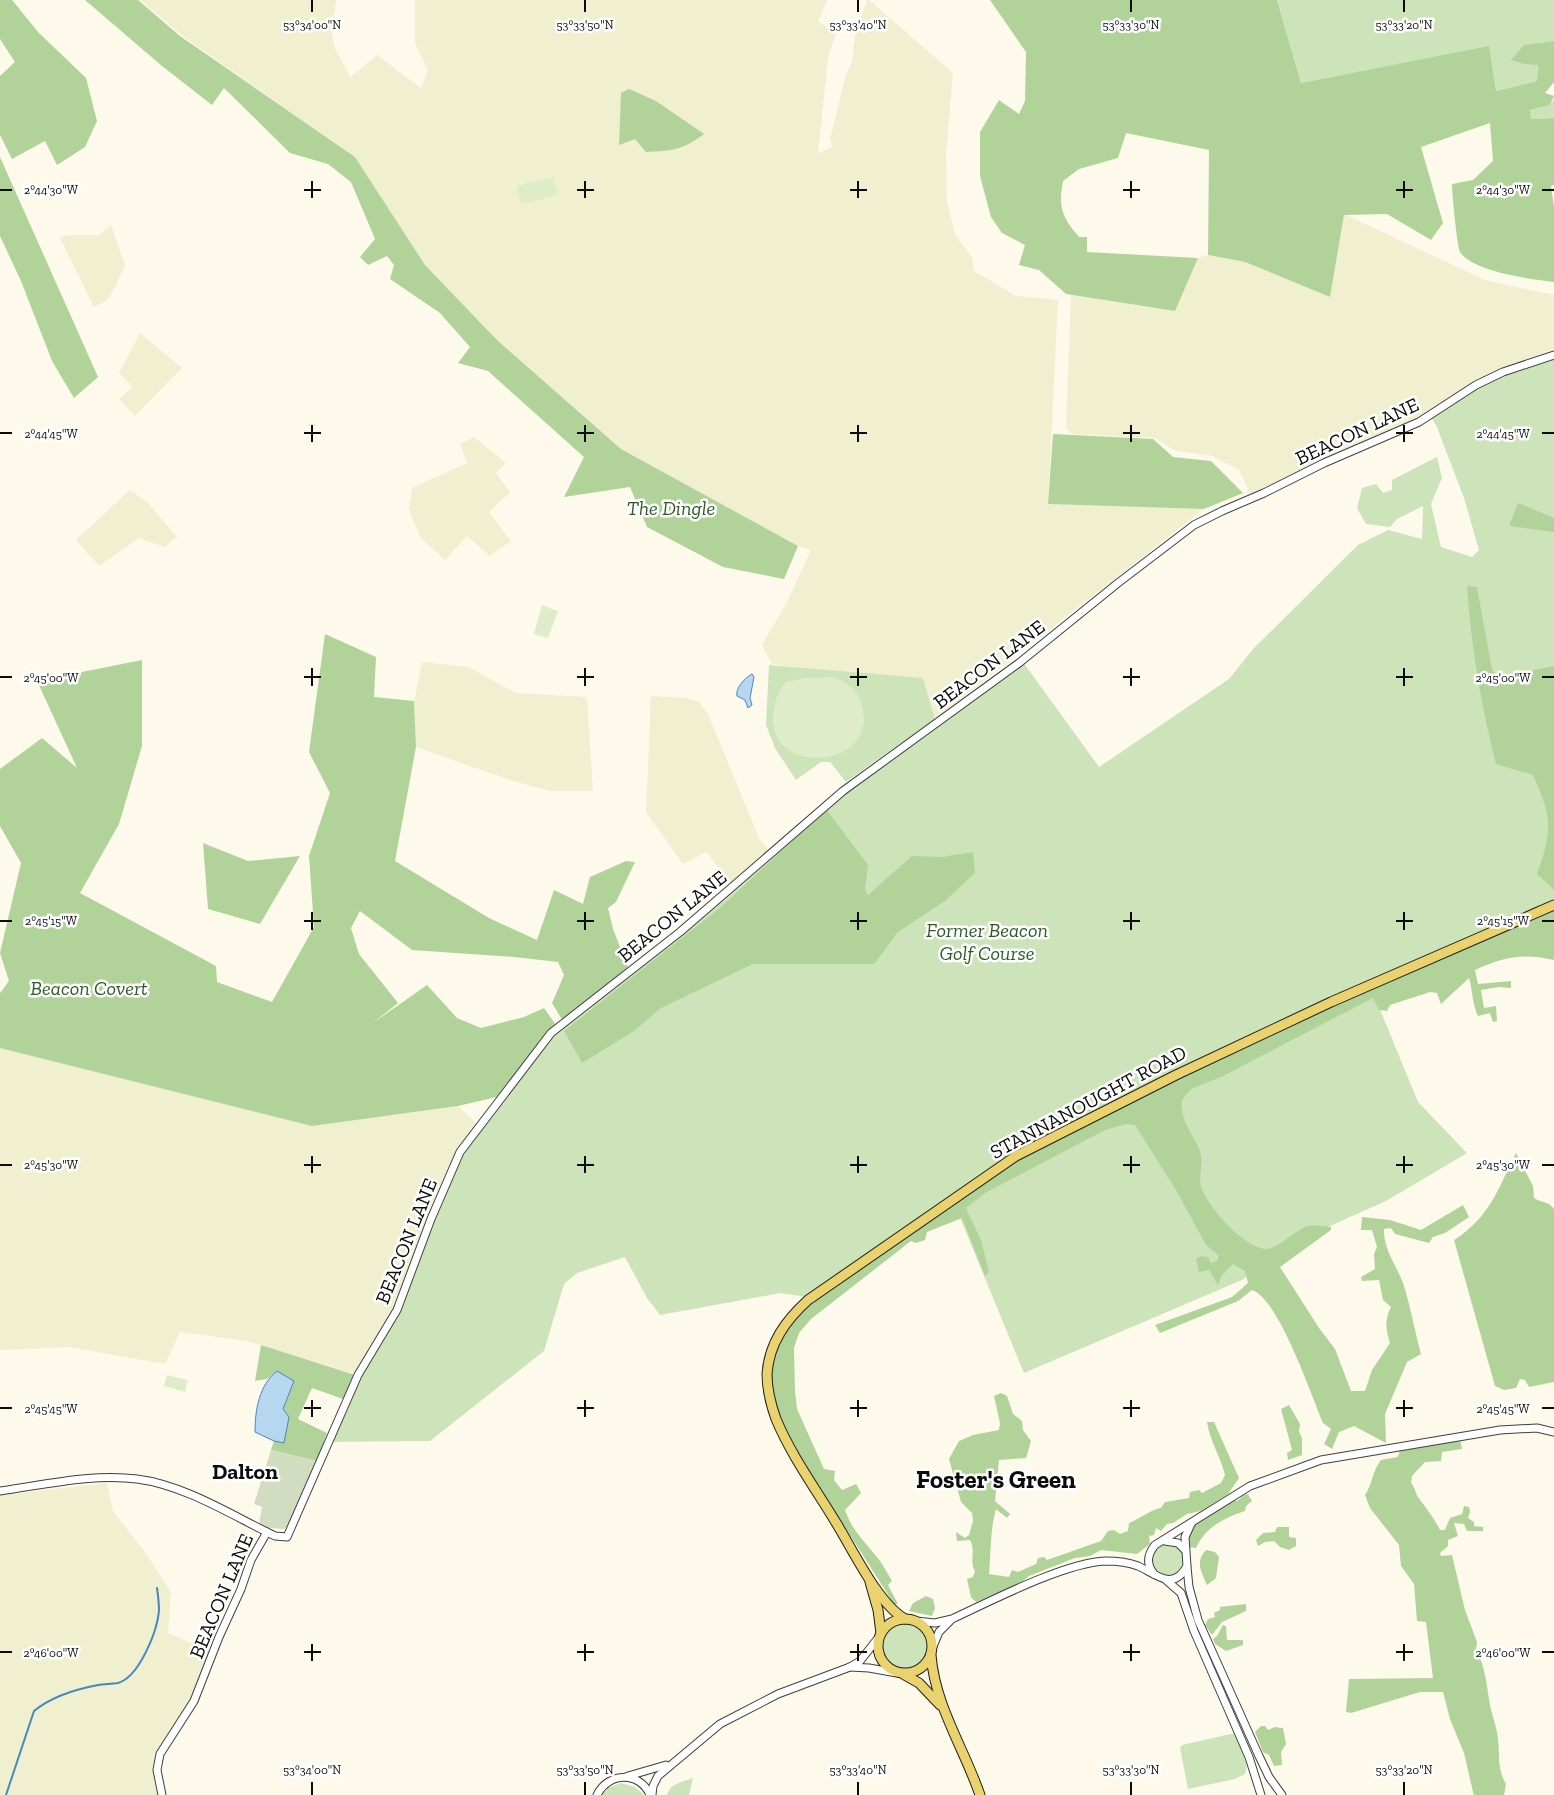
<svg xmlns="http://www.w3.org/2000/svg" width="1554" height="1795" font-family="'Zilla Slab',serif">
<rect width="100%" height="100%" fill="#fdfaec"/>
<g fill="#f0efcf">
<polygon points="140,0 336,0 332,34 335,48 350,77 377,55 421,88 428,70 415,43 415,0 827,0 818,22 836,33 828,59 818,153 832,147 830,139 845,78 852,61 855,36 867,0 869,0 953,73 946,155 947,202 955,235 972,257 974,271 1016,296 1058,300 1048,504 1204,509 935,719 923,678 851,674 772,664 762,645 789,598 811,550 798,546 621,449 497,340 425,265 355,157 188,40"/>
<polygon points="1344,214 1485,280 1554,295 1554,349 1489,375 1412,421 1250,494 1239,470 1212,456 1176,451 1155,438 1072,434 1066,428 1071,295 1174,311 1198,258 1208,255 1245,262 1330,297"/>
<polygon points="111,225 125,265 112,293 106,301 94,307 60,238 67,235 99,235"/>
<polygon points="140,333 182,368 135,416 119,399 133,387 119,373"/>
<polygon points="474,437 506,463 496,473 510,492 489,512 511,541 490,556 467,536 445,560 420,537 409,510 412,488 467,463 460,444"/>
<polygon points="130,490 147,502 177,537 164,547 139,538 99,566 76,540"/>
<polygon points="422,662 468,667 516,693 587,697 593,791 550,791 510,780 416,747 414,701"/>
<polygon points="651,696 687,698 699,702 708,714 759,838 772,854 734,887 706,852 683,864 646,812"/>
<polygon points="0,1048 312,1126 458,1106 480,1127 397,1310 358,1375 247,1341 180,1332 165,1364 69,1347 0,1350"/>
<polygon points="107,1483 113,1511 144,1551 171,1592 168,1633 210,1651 198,1691 159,1752 162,1795 0,1795 0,1495"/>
</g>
<g fill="#cde4ba">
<polygon points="1277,0 1554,0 1554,41 1524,45 1524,64 1538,64 1537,81 1496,91 1488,47 1301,83"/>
<polygon points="1554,99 1554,118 1531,119 1530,110 1550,105"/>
<polygon points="1554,355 1554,905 1370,985 1418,1102 1467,1153 1386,1201 1292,1243 1242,1280 1024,1373 961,1220 956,1201 1009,1160 942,1201 806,1297 781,1293 660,1315 647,1298 625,1257 577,1273 564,1284 544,1351 430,1441 327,1442 358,1375 397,1310 460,1152 551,1033 922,730 1020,658 1099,767 1229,679 1254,648 1358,545 1388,530 1422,539 1423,506 1397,519 1390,527 1366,524 1357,508 1362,488 1376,484 1383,493 1392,490 1392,480 1437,457 1442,478 1431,504 1441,547 1472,557 1479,550 1464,498 1436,425 1430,416 1476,385"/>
<polygon points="769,665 923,678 935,719 846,782 830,762 821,762 796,780 775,748 766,725"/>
<circle cx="1167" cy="1559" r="16"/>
<circle cx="904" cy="1646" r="24"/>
<polygon points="1235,1733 1247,1765 1245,1774 1235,1779 1188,1789 1180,1748 1182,1745"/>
<path d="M693 1778 689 1795H667C670 1783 683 1782 693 1778Z"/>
<polygon points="621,1783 635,1787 644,1795 602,1795 608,1788"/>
</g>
<g fill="#b1d39a">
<polygon points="0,0 12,0 39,33 86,78 97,121 85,147 57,165 45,141 12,159 0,135 0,76 15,62 0,39"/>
<polygon points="85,0 138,0 180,36 355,157 425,265 497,340 621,449 798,546 784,579 723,567 647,527 630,487 564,497 584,457 488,371 458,363 470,347 440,313 390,279 394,265 387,256 368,265 360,257 375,239 351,182 328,164 290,153 224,88 212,105 162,66"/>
<path d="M990 0H1277L1301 83 1489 46 1496 91 1537 81 1538 65 1524 64 1511 60 1524 45 1554 41V82L1545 93 1554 96 1550 105 1530 110 1531 119 1554 118V185L1551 186 1554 207V282C1531 279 1473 272 1460 252 1457 246 1452 193 1452 184L1473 180 1493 161 1490 123 1421 147 1443 223 1431 240 1387 214 1344 215 1330 297 1245 262 1208 255 1209 150 1126 133 1118 158 1079 169 1063 181C1058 207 1062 217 1079 237H1087V252L1198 258 1175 311 1066 294 1039 270 1019 265 1025 245 1002 233 991 217 980 176V132L999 100 1019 114 1025 101 1026 52Z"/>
<path d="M629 89 656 101 704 134C683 150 671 151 646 152L635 139 619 145 621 93Z"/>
<polygon points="0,157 98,377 74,398 52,361 21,281 0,236"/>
<polygon points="1053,434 1153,439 1173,457 1211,461 1243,493 1204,509 1048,504"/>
<polygon points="1518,503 1554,518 1554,532 1509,526"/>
<path d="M1467 586 1477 587 1492 670 1500 677 1554 666V890L1537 874C1553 830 1552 817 1533 775L1496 764C1481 704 1471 647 1467 586Z"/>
<polygon points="325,634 376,657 374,697 414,701 416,747 395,861 489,918 537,940 554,890 583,904 590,877 626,861 635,862 616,902 608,908 613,929 628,967 564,1023 552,1003 564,975 558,962 514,957 412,950 360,911 351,928 359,954 398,1003 373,1023 427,985 457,1018 481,1028 524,1017 544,1008 556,1025 505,1095 458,1106 312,1126 0,1048 0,993 9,981 0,953 21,863 0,826 0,769 42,738 77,768 37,681 142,660 142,746 119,824 80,893 216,966 217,982 272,1002 314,927 309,856 330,793 309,752"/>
<polygon points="826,809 868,865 865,890 868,895 912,856 943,857 973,852 975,873 945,901 898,932 874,964 753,964 661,1008 634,1031 582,1063 564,1031 721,907"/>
<polygon points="203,843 248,861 300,856 260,924 208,909"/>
<path d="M1554 907V960C1522 953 1504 957 1475 970L1478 984 1511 981V988L1499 987 1481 990 1484 1008 1496 1006 1497 1021 1493 1022 1490 1013 1478 1016C1472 1003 1473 992 1469 978L1441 1004 1437 993 1430 992 1390 1005 1387 1011 1379 1010 1373 998 1223 1076 1191 1089 1182 1100C1179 1118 1192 1133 1199 1149 1205 1162 1198 1174 1201 1187 1208 1207 1243 1247 1265 1249 1277 1250 1295 1230 1308 1226 1315 1225 1324 1226 1331 1227V1230L1280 1267 1319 1328 1335 1349 1351 1391H1365L1372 1370 1390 1343C1386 1330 1384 1320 1391 1307L1383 1300 1379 1280 1362 1281 1361 1277 1375 1269 1374 1254 1377 1247 1372 1230H1361L1362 1217 1390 1220 1421 1230 1463 1205 1469 1217 1445 1233 1433 1237 1429 1243 1395 1234 1391 1228 1384 1229C1383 1250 1398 1267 1404 1286 1411 1309 1415 1332 1421 1354L1407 1362 1385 1414 1386 1443 1354 1426 1339 1432 1332 1449 1324 1444 1331 1429 1323 1423C1311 1395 1279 1299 1252 1290L1238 1301 1160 1333 1155 1325 1232 1297 1248 1283 1245 1271 1233 1264 1222 1275 1218 1285 1209 1270 1199 1272 1196 1259 1201 1256 1208 1257 1211 1263 1218 1260V1255L1206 1245 1176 1190 1135 1125 1126 1124 1105 1130 985 1193 966 1208 981 1240 989 1272 985 1276 962 1218 927 1232 925 1240 916 1243 911 1241 811 1319 799 1333 794 1348 795 1391 797 1409 824 1469 835 1471 834 1480 842 1490 856 1484 861 1493 845 1510C852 1530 864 1541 877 1557 883 1564 887 1573 892 1581L888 1585 898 1604H894L813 1477 784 1429 775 1406 771 1387 770 1370 778 1338 801 1309 1014 1160 1260 1039Z"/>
<path d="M1516 1153 1533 1186 1534 1198C1541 1203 1549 1201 1554 1209V1382L1529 1387 1525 1380 1520 1379 1516 1388 1504 1390 1495 1386 1454 1240C1490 1217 1498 1189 1516 1153Z"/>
<polygon points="261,1345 355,1375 343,1399 312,1388 298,1419 327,1433 317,1461 271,1450 274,1441 285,1442 277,1371 267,1379 255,1381"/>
<path d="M1001 1393 1007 1396 1013 1414 1022 1421 1023 1430 1031 1441 1026 1458 999 1460 995 1501 1010 1514 1007 1518 996 1509C990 1530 991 1552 989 1574L1009 1577 1012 1570 1018 1572 1036 1564 1038 1558 1044 1557 1047 1560 1101 1541 1108 1531 1114 1530 1120 1534 1128 1531 1129 1523C1140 1519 1151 1509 1161 1508L1165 1502 1189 1498 1190 1492 1199 1490 1202 1493 1221 1483 1225 1475C1221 1457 1210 1442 1207 1422H1214L1239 1478 1228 1494 1201 1511 1187 1514 1173 1523 1167 1524 1161 1531 1156 1528 1154 1535 1149 1536 1150 1544 1137 1554 1101 1550 1090 1556 1075 1558 1029 1576 1022 1582 976 1602 971 1597 967 1579 973 1577 975 1571C969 1562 976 1550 970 1540L957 1541 956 1532 965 1538 969 1535 973 1521 972 1513 961 1502 949 1459 959 1441 973 1435 999 1430 1000 1423 994 1396Z"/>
<polygon points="1289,1405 1300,1424 1299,1432 1302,1438 1302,1455 1288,1460 1287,1453 1292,1450 1281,1409"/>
<path d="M1460 1439 1462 1449 1442 1452 1441 1461 1425 1462 1412 1476 1411 1483C1415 1487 1415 1492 1418 1497 1426 1508 1434 1518 1440 1530H1445L1450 1518 1462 1514 1464 1506 1469 1507 1470 1512 1468 1518 1474 1522V1526L1483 1527V1531H1467L1464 1524 1454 1523 1458 1536 1448 1540V1546L1440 1553 1441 1556 1452 1555 1465 1610 1477 1642 1476 1650C1485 1664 1487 1688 1490 1705 1492 1716 1497 1727 1498 1739 1500 1756 1497 1769 1506 1784L1504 1795H1474L1473 1792 1464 1753 1450 1719 1443 1692H1420L1351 1713 1346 1712 1349 1679 1433 1678 1426 1622 1417 1621 1414 1584 1401 1566 1399 1545 1370 1508 1365 1495C1373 1483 1372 1471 1381 1460L1398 1457 1400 1449Z"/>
<path d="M1248 1494 1252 1501 1246 1506 1245 1511C1223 1518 1205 1528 1196 1548L1188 1547V1532L1192 1525 1233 1499 1237 1501 1244 1495Z"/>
<polygon points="1277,1527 1289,1527 1289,1537 1296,1538 1296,1546 1289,1550 1280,1547 1274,1541 1265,1542 1258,1546 1256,1540 1263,1533 1275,1532"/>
<path d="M1206 1550 1215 1552 1219 1557 1216 1578 1207 1585C1201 1571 1195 1562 1206 1550Z"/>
<polygon points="926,1596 933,1599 935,1608 932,1616 909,1611 913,1603"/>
<polygon points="1246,1604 1246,1611 1222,1622 1212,1635 1205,1625 1208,1619 1215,1617 1214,1613 1220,1610 1220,1607"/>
<polygon points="1223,1625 1226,1626 1227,1640 1243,1640 1243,1645 1226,1651 1215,1644 1213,1639 1217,1636"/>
<polygon points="1261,1726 1265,1726 1268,1730 1275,1727 1283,1728 1286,1744 1281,1752 1282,1765 1274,1766 1269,1755 1263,1752 1255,1732"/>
</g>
<polygon fill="#d2dcc0" points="271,1450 317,1461 289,1525 284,1529 269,1528 259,1524 262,1507 254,1504"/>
<g fill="#dfecca">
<polygon points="554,177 558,195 521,204 516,186"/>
<polygon points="542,605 558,611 548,638 534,634"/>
<path d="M833 677C851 684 860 692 863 712 873 769 770 775 773 717 774 704 777 692 786 682L806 678Z"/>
<polygon points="167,1375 188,1380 185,1392 164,1386"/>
</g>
<g fill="#b6d7ef" stroke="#4588bf">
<path d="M752 674 754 677 750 698 752 705 748 708 745 700 737 696C735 688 746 677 752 674Z"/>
<path d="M277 1371 294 1381 283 1409 289 1417 284 1443 274 1441 255 1432C255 1410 259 1385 277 1371Z"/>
</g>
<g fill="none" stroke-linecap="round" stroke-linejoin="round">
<path stroke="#4588bf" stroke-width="2" d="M6 1795 34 1711C51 1697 77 1689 98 1685 104 1684 111 1684 118 1683 139 1677 157 1632 159 1611 159 1604 158 1595 157 1588"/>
<defs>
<g id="minor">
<path d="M0 1491C44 1485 93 1473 137 1479 185 1485 233 1516 275 1536L287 1537 358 1375 397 1310 431 1219 460 1152 551 1033 680 932 843 791 1019 663 1118 583 1194 525 1222 511 1264 493 1324 463 1419 422 1476 385 1503 372 1554 355"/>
<polyline points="1165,1541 1178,1543 1185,1550"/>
<polyline points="1187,1567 1189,1587 1198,1620 1259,1756 1269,1777 1282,1795"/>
<path d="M1154 1574C1146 1564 1147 1555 1155 1545L1250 1486 1321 1460 1500 1430 1537 1428 1554 1432"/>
<polyline points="1166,1580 1181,1593 1194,1631 1249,1757 1261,1795"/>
<path d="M916 1621 935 1623 952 1619C991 1601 1064 1563 1105 1561 1116 1561 1128 1562 1138 1566 1156 1574 1173 1592 1187 1566L1185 1537 1191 1524"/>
<polyline points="932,1649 939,1632 950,1621"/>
<polyline points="850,1667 869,1668 897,1673"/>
<polyline points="628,1776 666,1765"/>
<polyline points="162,1795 157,1770 160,1754 194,1701 219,1637 241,1589 251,1560 267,1532"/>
<path d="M597 1795C608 1772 640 1771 650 1795"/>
<polyline points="652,1795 653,1786 658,1776 720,1724 778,1694 850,1667 860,1661 879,1637"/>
</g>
<g id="major">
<polyline points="870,1582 878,1610 881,1633"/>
<circle cx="905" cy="1646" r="27"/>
<path d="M905 1619C878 1604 852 1548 835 1521 815 1488 791 1455 776 1419 771 1405 767 1389 767 1374 769 1343 786 1320 808 1300L1016 1156 1176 1075 1331 1002 1554 905"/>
<path d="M931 1655C935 1706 964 1748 980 1795"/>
<polyline points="903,1674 919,1683 940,1705"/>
</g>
</defs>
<use href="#minor" stroke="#3f3f3f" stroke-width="9"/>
<use href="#major" stroke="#1d1d1d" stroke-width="11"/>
<use href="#minor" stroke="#fff" stroke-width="7"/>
<use href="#major" stroke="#ead26f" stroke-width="9"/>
</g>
<path fill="none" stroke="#0c0c0c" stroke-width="2" d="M312 0V12M585 0V12M858 0V12M1131 0V12M1404 0V12M312 181V198M585 181V198M858 181V198M1131 181V198M1404 181V198M0 190H12M304 190H321M577 190H594M850 190H867M1123 190H1140M1396 190H1413M1542 190H1554M312 425V442M585 425V442M858 425V442M1131 425V442M1404 425V442M0 433H12M304 433H321M577 433H594M850 433H867M1123 433H1140M1396 433H1413M1542 433H1554M312 668V686M585 668V686M858 668V686M1131 668V686M1404 668V686M0 677H12M304 677H321M577 677H594M850 677H867M1123 677H1140M1396 677H1413M1542 677H1554M312 912V930M585 912V930M858 912V930M1131 912V930M1404 912V930M0 921H12M304 921H321M577 921H594M850 921H867M1123 921H1140M1396 921H1413M1542 921H1554M312 1156V1173M585 1156V1173M858 1156V1173M1131 1156V1173M1404 1156V1173M0 1165H12M304 1165H321M577 1165H594M850 1165H867M1123 1165H1140M1396 1165H1413M1542 1165H1554M312 1400V1417M585 1400V1417M858 1400V1417M1131 1400V1417M1404 1400V1417M0 1408H12M304 1408H321M577 1408H594M850 1408H867M1123 1408H1140M1396 1408H1413M1542 1408H1554M312 1644V1661M585 1644V1661M858 1644V1661M1131 1644V1661M1404 1644V1661M0 1652H12M304 1652H321M577 1652H594M850 1652H867M1123 1652H1140M1396 1652H1413M1542 1652H1554M312 1782V1795M585 1782V1795M858 1782V1795M1131 1782V1795M1404 1782V1795"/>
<g text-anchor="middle" stroke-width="5" stroke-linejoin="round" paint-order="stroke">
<g font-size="20" fill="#0c0c0c" stroke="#fff">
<text transform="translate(1357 431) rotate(-25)" y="7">BEACON LANE</text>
<text transform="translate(989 664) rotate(-37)" y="7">BEACON LANE</text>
<text transform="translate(672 916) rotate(-39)" y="7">BEACON LANE</text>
<text transform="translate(1088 1102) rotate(-28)" y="7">STANNANOUGHT ROAD</text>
<text transform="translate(406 1241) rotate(-68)" y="7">BEACON LANE</text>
<text transform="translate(221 1596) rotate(-67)" y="7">BEACON LANE</text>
</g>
<g font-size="20" font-style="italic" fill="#2c5c23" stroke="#fff">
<text x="671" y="515">The Dingle</text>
<text x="987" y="937">Former Beacon<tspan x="987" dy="23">Golf Course</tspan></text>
<text x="89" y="995">Beacon Covert</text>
</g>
<g font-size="22" font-weight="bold" fill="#0c0c0c" stroke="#fff">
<text x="245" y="1479">Dalton</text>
</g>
<g font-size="25" font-weight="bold" fill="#0c0c0c" stroke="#fff">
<text x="996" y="1488">Foster's Green</text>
</g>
</g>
<g font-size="12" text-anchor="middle" fill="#0c0c0c" stroke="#fff" stroke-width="5" stroke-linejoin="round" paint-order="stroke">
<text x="312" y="29">53°34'00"N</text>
<text x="585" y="29">53°33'50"N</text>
<text x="858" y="29">53°33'40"N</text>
<text x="1131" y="29">53°33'30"N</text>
<text x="1404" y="29">53°33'20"N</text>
<text x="1503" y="194">2°44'30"W</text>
<text x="51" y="194">2°44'30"W</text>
<text x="1503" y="438">2°44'45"W</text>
<text x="51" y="438">2°44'45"W</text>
<text x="1503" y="682">2°45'00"W</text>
<text x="51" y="682">2°45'00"W</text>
<text x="1503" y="925">2°45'15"W</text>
<text x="51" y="925">2°45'15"W</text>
<text x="1503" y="1169">2°45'30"W</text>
<text x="51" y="1169">2°45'30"W</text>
<text x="1503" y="1413">2°45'45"W</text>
<text x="51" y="1413">2°45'45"W</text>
<text x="1503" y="1657">2°46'00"W</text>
<text x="51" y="1657">2°46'00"W</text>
<text x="312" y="1774">53°34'00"N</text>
<text x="585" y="1774">53°33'50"N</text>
<text x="858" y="1774">53°33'40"N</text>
<text x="1131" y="1774">53°33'30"N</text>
<text x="1404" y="1774">53°33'20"N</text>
</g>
</svg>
